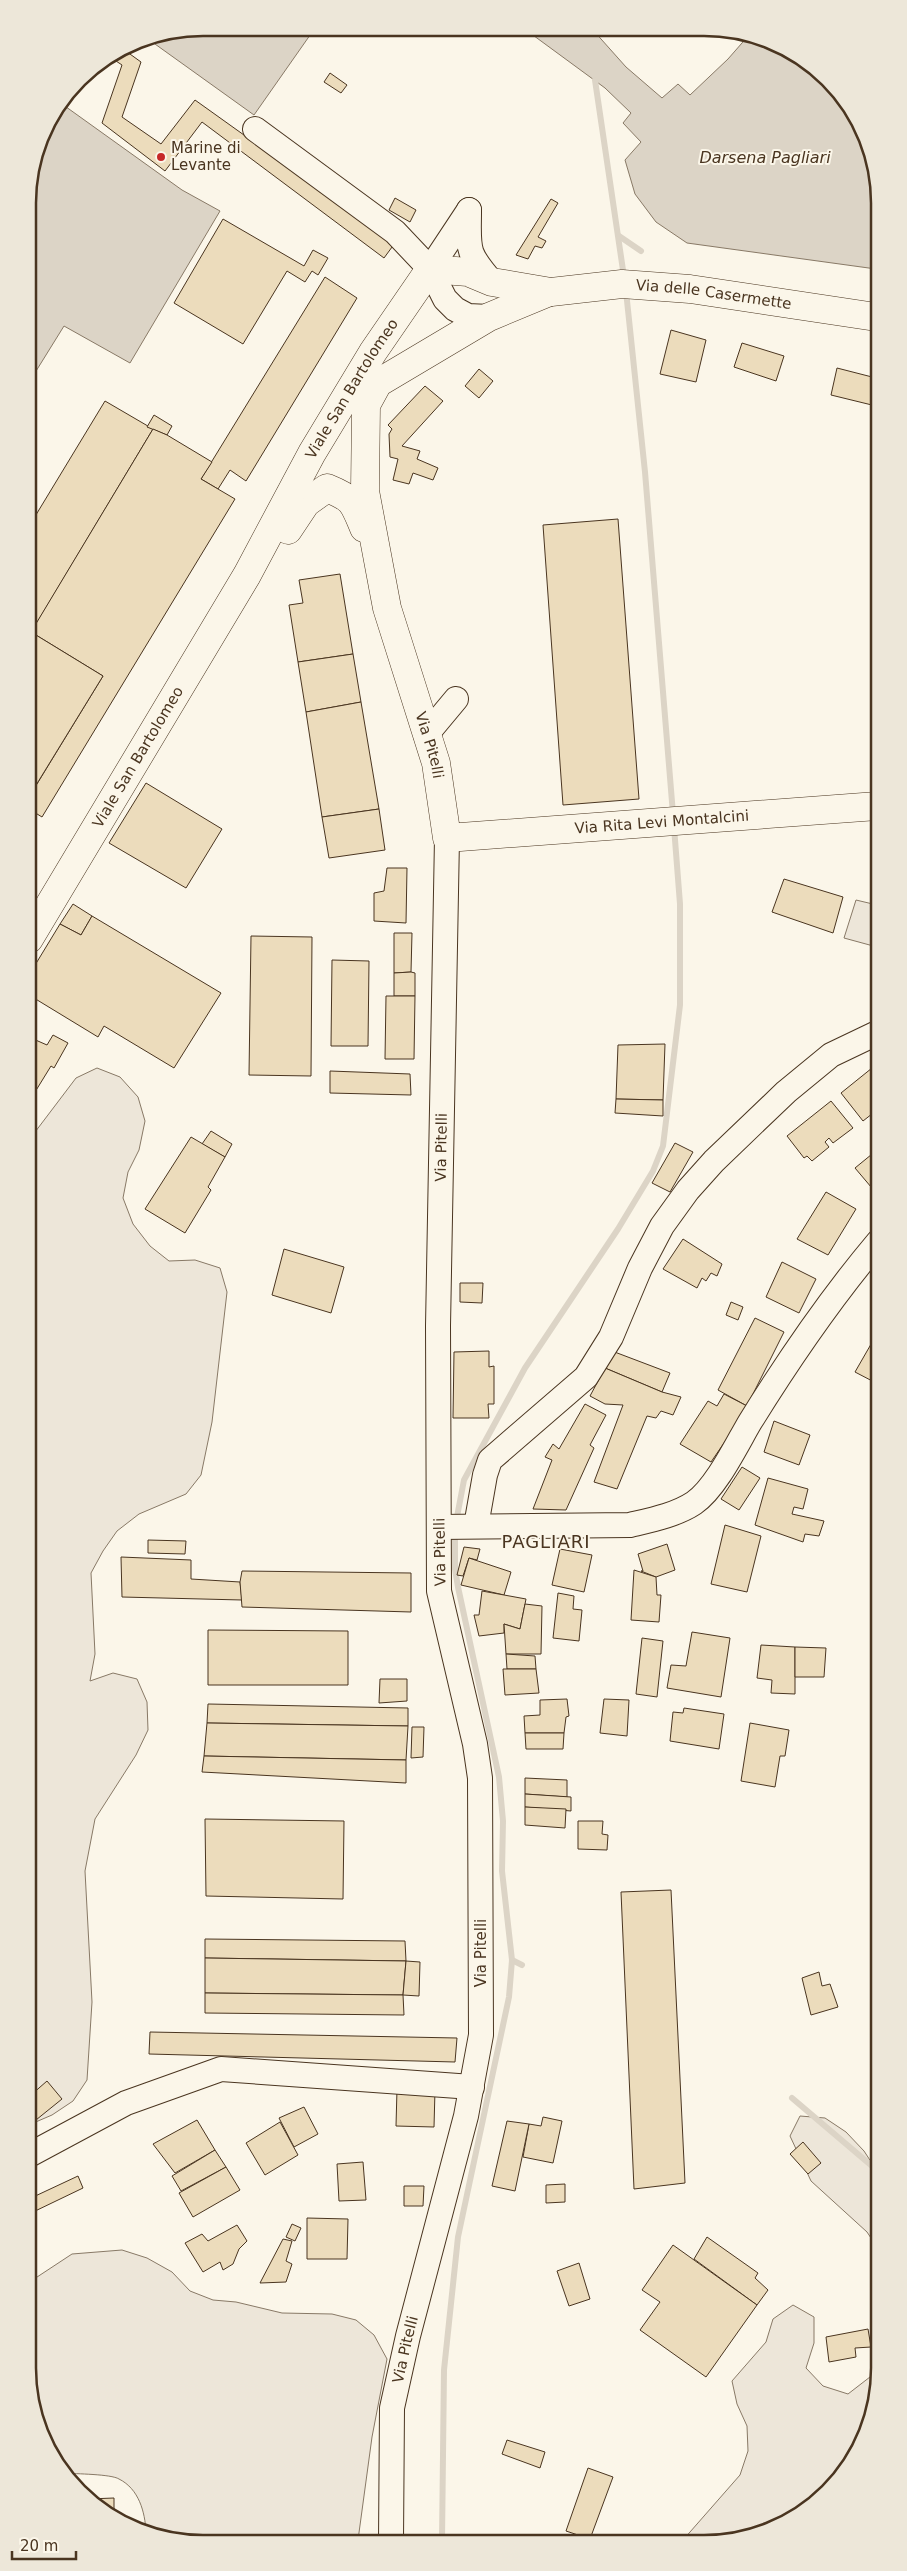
<svg xmlns="http://www.w3.org/2000/svg" width="907" height="2571" font-family="'DejaVu Sans',sans-serif">
<rect width="100%" height="100%" fill="#fbf6e9"/>
<g fill="#ede6d9" stroke="#887966">
<polygon points="856,900 877,905 877,947 844,938"/>
<polygon points="97,1068 120,1077 138,1097 145,1121 139,1150 128,1172 123,1198 133,1224 150,1246 169,1261 195,1260 220,1268 227,1292 212,1422 201,1475 186,1494 139,1514 117,1531 103,1551 91,1573 95,1654 90,1681 113,1673 137,1679 147,1702 148,1730 136,1755 95,1819 85,1871 92,2002 87,2080 73,2101 52,2115 31,2124 29,1140 76,1078"/>
<polygon points="800,2116 825,2118 846,2132 864,2151 879,2174 879,2250 867,2232 811,2181 790,2136"/>
<path d="M122 2250 147 2258 172 2272 190 2291 213 2300 236 2302 282 2313 332 2314 356 2320 374 2335 387 2359 372 2437 358 2540H169L146 2532C145 2512 139 2489 119 2479 111 2474 76 2474 64 2473L51 2455 31 2402V2281L72 2254Z"/>
<polygon points="793,2305 814,2317 814,2343 806,2368 823,2386 848,2394 879,2370 879,2379 866,2435 836,2483 792,2520 738,2540 683,2540 740,2475 748,2451 747,2426 737,2404 732,2381 766,2342 773,2319"/>
</g>
<g fill="#dcd4c6" stroke="#887966">
<polygon points="203,28 315,28 254,115 148,39"/>
<polygon points="526,30 593,30 626,67 662,98 678,84 690,95 728,59 749,35 791,51 828,79 856,116 876,169 876,269 687,243 656,222 635,194 625,160 641,142 623,123 631,113 605,88"/>
<polygon points="62,104 182,190 220,211 130,363 64,326 28,384 28,191 45,126"/>
</g>
<g fill="none" stroke-linecap="round" stroke-linejoin="round">
<g stroke="#dcd4c6" stroke-width="6">
<polyline points="595,80 624,277"/>
<polyline points="619,236 641,251"/>
<polyline points="626,291 645,472 673,814"/>
<polyline points="456,1522 464,1480 525,1368 618,1229 653,1171 663,1146 680,1005 680,904 674,827"/>
<polyline points="512,1960 522,1965"/>
<polyline points="792,2098 879,2172"/>
<polyline points="442,2540 444,2370 458,2237 509,1997 512,1960 502,1871 503,1821 499,1777 458,1587 455,1569 455,1532"/>
</g>
</g>
<g fill="#ecdcbc" stroke="#4a3520">
<polygon points="123,49 141,62 122,117 161,144 195,100 395,243 384,258 202,122 165,171 102,123 122,65 110,57"/>
<polygon points="330,73 347,85 341,93 324,82"/>
<polygon points="395,198 416,210 410,222 389,210"/>
<polygon points="551,199 558,203 538,237 546,241 542,248 535,246 528,259 516,255"/>
<polygon points="223,219 304,266 313,250 328,258 318,275 312,271 305,282 287,271 243,344 174,303"/>
<polygon points="325,277 357,298 246,481 230,470 218,489 201,479"/>
<polygon points="671,330 706,340 696,382 660,374"/>
<polygon points="742,343 784,356 776,381 734,367"/>
<polygon points="837,368 876,378 876,406 831,395"/>
<polygon points="479,369 493,381 479,398 465,386"/>
<polygon points="425,386 443,401 402,446 420,451 417,459 438,468 433,480 413,473 409,484 393,480 398,459 390,457 389,434 392,429 388,425"/>
<polygon points="105,401 153,429 29,636 28,528"/>
<polygon points="154,415 172,426 167,435 147,427"/>
<polygon points="153,429 167,435 212,462 201,479 235,499 42,817 29,809 29,797 103,676 31,632"/>
<polygon points="618,519 639,799 563,805 543,525"/>
<polygon points="340,574 353,654 298,662 289,605 303,603 299,580"/>
<polygon points="31,632 103,676 30,795 29,636"/>
<polygon points="353,654 361,702 306,712 298,662"/>
<polygon points="361,702 379,809 322,817 306,712"/>
<polygon points="146,783 222,829 186,888 109,843"/>
<polygon points="379,809 385,850 329,858 322,817"/>
<polygon points="387,868 407,868 406,923 374,921 374,893 384,891"/>
<polygon points="784,879 843,897 833,933 772,912"/>
<polygon points="73,904 92,916 81,935 60,924"/>
<polygon points="92,916 221,993 174,1068 104,1026 98,1037 29,995 29,975 60,924 81,935"/>
<polygon points="394,933 412,933 411,972 394,973"/>
<polygon points="251,936 312,937 311,1076 249,1075"/>
<polygon points="332,960 369,961 368,1046 331,1046"/>
<polygon points="411,972 415,973 415,996 394,996 394,973"/>
<polygon points="386,996 415,996 414,1059 385,1059"/>
<polygon points="53,1035 68,1043 54,1068 51,1066 35,1092 29,1088 29,1041 31,1038 47,1045"/>
<polygon points="665,1044 663,1100 616,1099 618,1045"/>
<polygon points="877,1064 877,1110 863,1121 841,1093"/>
<polygon points="330,1071 410,1074 411,1095 330,1093"/>
<polygon points="616,1099 663,1100 663,1116 615,1113"/>
<polygon points="831,1101 853,1128 833,1143 829,1138 825,1142 829,1147 812,1161 807,1156 804,1158 787,1136"/>
<polygon points="211,1131 232,1144 225,1157 202,1144"/>
<polygon points="191,1137 225,1157 208,1187 211,1190 185,1233 145,1209"/>
<polygon points="675,1143 693,1152 670,1192 652,1183"/>
<polygon points="877,1150 877,1194 855,1168"/>
<polygon points="826,1192 856,1209 828,1255 797,1239"/>
<polygon points="683,1239 722,1264 717,1276 711,1273 706,1281 702,1278 697,1288 663,1269"/>
<polygon points="284,1249 344,1267 331,1313 272,1295"/>
<polygon points="782,1262 816,1279 799,1313 766,1297"/>
<polygon points="460,1283 483,1283 482,1303 460,1302"/>
<polygon points="731,1302 743,1307 738,1320 726,1315"/>
<polygon points="755,1318 784,1332 747,1406 718,1390"/>
<polygon points="878,1332 878,1384 855,1372"/>
<polygon points="489,1351 489,1367 494,1366 494,1404 488,1404 489,1418 453,1418 454,1352"/>
<polygon points="612,1351 670,1373 662,1392 605,1368"/>
<polygon points="605,1368 662,1392 681,1397 673,1415 661,1411 656,1418 647,1416 617,1489 594,1482 623,1405 605,1404 590,1396"/>
<polygon points="724,1394 747,1406 739,1421 711,1462 680,1444 708,1401 717,1406"/>
<polygon points="585,1404 606,1415 590,1445 594,1448 566,1510 533,1509 552,1460 545,1457 553,1444 559,1449"/>
<polygon points="774,1421 810,1435 799,1465 764,1452"/>
<polygon points="742,1467 760,1478 739,1510 721,1499"/>
<polygon points="768,1478 808,1489 803,1509 794,1507 792,1514 824,1521 819,1536 805,1534 803,1542 755,1525"/>
<polygon points="725,1525 761,1536 747,1592 711,1584"/>
<polygon points="148,1540 186,1541 185,1554 148,1553"/>
<polygon points="667,1544 675,1570 656,1577 641,1571 643,1571 638,1554"/>
<polygon points="464,1547 480,1549 477,1560 469,1558 463,1576 457,1575"/>
<polygon points="560,1549 592,1555 584,1592 552,1585"/>
<polygon points="121,1557 191,1560 191,1579 240,1582 242,1600 122,1597"/>
<polygon points="469,1558 511,1572 504,1595 461,1585"/>
<polygon points="634,1570 656,1577 657,1595 661,1595 659,1622 631,1620"/>
<polygon points="242,1571 411,1573 411,1612 242,1607 240,1582"/>
<polygon points="482,1591 526,1599 520,1629 504,1624 504,1633 479,1636 474,1615 479,1615"/>
<polygon points="558,1593 574,1596 573,1609 582,1610 579,1641 553,1638"/>
<polygon points="525,1604 542,1606 541,1654 506,1654 504,1624 520,1629"/>
<polygon points="208,1630 348,1631 348,1685 208,1685"/>
<polygon points="692,1632 730,1638 721,1697 667,1688 671,1665 686,1666"/>
<polygon points="642,1638 663,1641 657,1697 636,1694"/>
<polygon points="761,1645 795,1647 795,1694 771,1693 772,1680 757,1678"/>
<polygon points="795,1647 826,1648 824,1677 795,1677"/>
<polygon points="506,1654 535,1656 536,1669 507,1669"/>
<polygon points="503,1669 536,1669 539,1693 505,1695"/>
<polygon points="380,1679 407,1679 407,1701 379,1703"/>
<polygon points="567,1699 569,1716 566,1717 564,1733 525,1733 524,1716 540,1715 540,1700"/>
<polygon points="604,1699 629,1700 627,1736 600,1733"/>
<polygon points="208,1704 408,1708 408,1726 207,1723"/>
<polygon points="684,1708 724,1714 719,1749 670,1741 673,1712 683,1713"/>
<polygon points="207,1723 408,1726 406,1760 204,1756"/>
<polygon points="750,1723 789,1730 785,1756 780,1756 775,1787 741,1781"/>
<polygon points="412,1727 424,1727 423,1757 411,1758"/>
<polygon points="525,1733 564,1733 563,1749 526,1749"/>
<polygon points="204,1756 406,1760 406,1783 202,1772"/>
<polygon points="525,1778 567,1780 567,1797 525,1794"/>
<polygon points="525,1794 571,1797 571,1811 525,1807"/>
<polygon points="525,1807 566,1809 565,1828 525,1825"/>
<polygon points="205,1819 344,1821 343,1899 206,1896"/>
<polygon points="578,1821 603,1821 602,1834 608,1835 607,1850 578,1849"/>
<polygon points="671,1890 685,2183 634,2189 621,1892"/>
<polygon points="205,1939 405,1941 406,1961 205,1958"/>
<polygon points="205,1958 406,1961 403,1995 205,1993"/>
<polygon points="406,1961 420,1962 419,1996 403,1995"/>
<polygon points="819,1972 822,1986 830,1984 838,2007 811,2015 802,1978"/>
<polygon points="205,1993 403,1995 404,2015 205,2013"/>
<polygon points="150,2032 457,2038 455,2062 149,2054"/>
<polygon points="47,2081 62,2099 31,2124 31,2095"/>
<polygon points="397,2089 435,2090 434,2127 396,2126"/>
<polygon points="304,2107 318,2134 294,2147 279,2118"/>
<polygon points="543,2117 562,2121 553,2163 523,2157 529,2124 541,2126"/>
<polygon points="197,2120 215,2150 175,2173 153,2144"/>
<polygon points="507,2121 529,2124 515,2191 492,2186"/>
<polygon points="280,2122 298,2155 265,2175 246,2143"/>
<polygon points="803,2142 821,2163 808,2174 790,2154"/>
<polygon points="215,2150 226,2167 181,2191 172,2176"/>
<polygon points="363,2162 366,2200 339,2201 337,2164"/>
<polygon points="226,2167 240,2190 193,2217 179,2193"/>
<polygon points="78,2176 83,2188 31,2213 31,2198"/>
<polygon points="565,2184 565,2202 546,2203 546,2185"/>
<polygon points="404,2186 424,2186 423,2206 404,2206"/>
<polygon points="307,2218 348,2219 347,2259 307,2259"/>
<polygon points="292,2224 301,2228 295,2241 286,2237"/>
<polygon points="237,2225 247,2241 239,2249 233,2264 223,2270 220,2262 203,2272 185,2243 202,2234 208,2241"/>
<polygon points="707,2237 758,2273 755,2278 768,2290 757,2305 694,2259"/>
<polygon points="283,2239 292,2241 286,2261 292,2264 286,2282 260,2283"/>
<polygon points="673,2245 757,2305 706,2377 640,2330 660,2302 642,2290"/>
<polygon points="579,2263 590,2299 569,2306 557,2271"/>
<polygon points="868,2329 871,2347 855,2348 856,2357 829,2362 826,2337"/>
<polygon points="507,2440 545,2452 540,2468 502,2454"/>
<polygon points="588,2468 613,2477 590,2539 566,2531"/>
<polygon points="114,2498 114,2517 88,2499"/>
</g>
<g fill="none" stroke-linecap="round" stroke-linejoin="round">
<defs>
<g id="minor">
<polyline points="255,129 395,232 430,269 445,299 455,309 468,316 489,317"/>
<path d="M469 210C469 249 465 251 492 282"/>
<polyline points="430,269 469,210"/>
<polyline points="426,735 456,699"/>
<polyline points="476,1526 485,1475 490,1460 586,1377 611,1337 640,1268 662,1226 688,1190 714,1161 786,1092 831,1055 877,1033"/>
<path d="M439 1527 630 1525C651 1520 676 1515 694 1503 716 1488 737 1444 750 1422 789 1359 830 1299 878 1242"/>
<polyline points="31,2154 126,2103 221,2069 472,2087"/>
<path id="s1" d="M391 2540 392 2408 408 2336 466 2116 481 2035 480 1778 475 1744 439 1591 438 1326 447 838"/>
</g>
<g id="major">
<path id="s2" d="M549 292 489 317 378 383 366 405 365 491 387 608 436 763 447 838 877 806"/>
<path d="M288 530 306 503 327 488C354 499 353 502 364 528"/>
<path id="s3" d="M29 939 247 575 312 453 373 352 430 269 468 272 492 282 551 292 622 284 690 289 876 317"/>
</g>
</defs>
<use href="#minor" stroke="#4a3520" stroke-width="26"/>
<use href="#major" stroke="#4a3520" stroke-width="29"/>
<use href="#minor" stroke="#fbf6e9" stroke-width="24"/>
<use href="#major" stroke="#fbf6e9" stroke-width="28"/>
</g>
<circle fill="#c62828" stroke="#fbf6e9" stroke-width="2" cx="161" cy="157" r="5"/>
<g text-anchor="middle" stroke-width="4" stroke-linejoin="round" paint-order="stroke">
<g font-size="15" fill="#4a3520" stroke="#fbf6e9" text-anchor="start">
<text x="171" y="153">Marine di<tspan x="171" dy="17">Levante</tspan></text>
</g>
<g font-size="15" fill="#4a3520" stroke="#fbf6e9">
<text dy="5" stroke="none"><textPath href="#s3" startOffset="1069">Via delle Casermette</textPath></text>
<text dy="5" stroke="none"><textPath href="#s3" startOffset="638">Viale San Bartolomeo</textPath></text>
<text dy="5" stroke="none"><textPath href="#s2" startOffset="568">Via Pitelli</textPath></text>
<text dy="5" stroke="none"><textPath href="#s3" startOffset="212">Viale San Bartolomeo</textPath></text>
<text dy="5" stroke="none"><textPath href="#s2" startOffset="878">Via Rita Levi Montalcini</textPath></text>
<text dy="5" stroke="none"><textPath href="#s1" startOffset="1408">Via Pitelli</textPath></text>
<text transform="translate(440 1552) rotate(-91)" y="5">Via Pitelli</text>
<text transform="translate(481 1953) rotate(-90)" y="5">Via Pitelli</text>
<text dy="5" stroke="none"><textPath href="#s1" startOffset="192">Via Pitelli</textPath></text>
</g>
<g font-size="16" font-style="italic" fill="#4a3520" stroke="#fbf6e9">
<text x="765" y="163">Darsena Pagliari</text>
</g>
<g font-size="18" letter-spacing="1" fill="#4a3520" stroke="#fbf6e9">
<text x="546" y="1548">PAGLIARI</text>
</g>
</g>
<path d="M0 0H907V2571H0ZM203 36H704A167 167 0 0 1 871 203V2368A167 167 0 0 1 704 2535H203A167 167 0 0 1 36 2368V203A167 167 0 0 1 203 36Z" fill="#ede7d9" fill-rule="evenodd"/>
<path fill="none" stroke="#4a3520" stroke-width="2.5" d="M203 36H704A167 167 0 0 1 871 203V2368A167 167 0 0 1 704 2535H203A167 167 0 0 1 36 2368V203A167 167 0 0 1 203 36Z"/>
<path d="M12 2551v8h64v-8" fill="none" stroke="#4a3520" stroke-width="2.5"/>
<text x="20" y="2551" font-size="15" fill="#4a3520" stroke="#fbf6e9" stroke-width="4" paint-order="stroke">20 m</text>
</svg>
